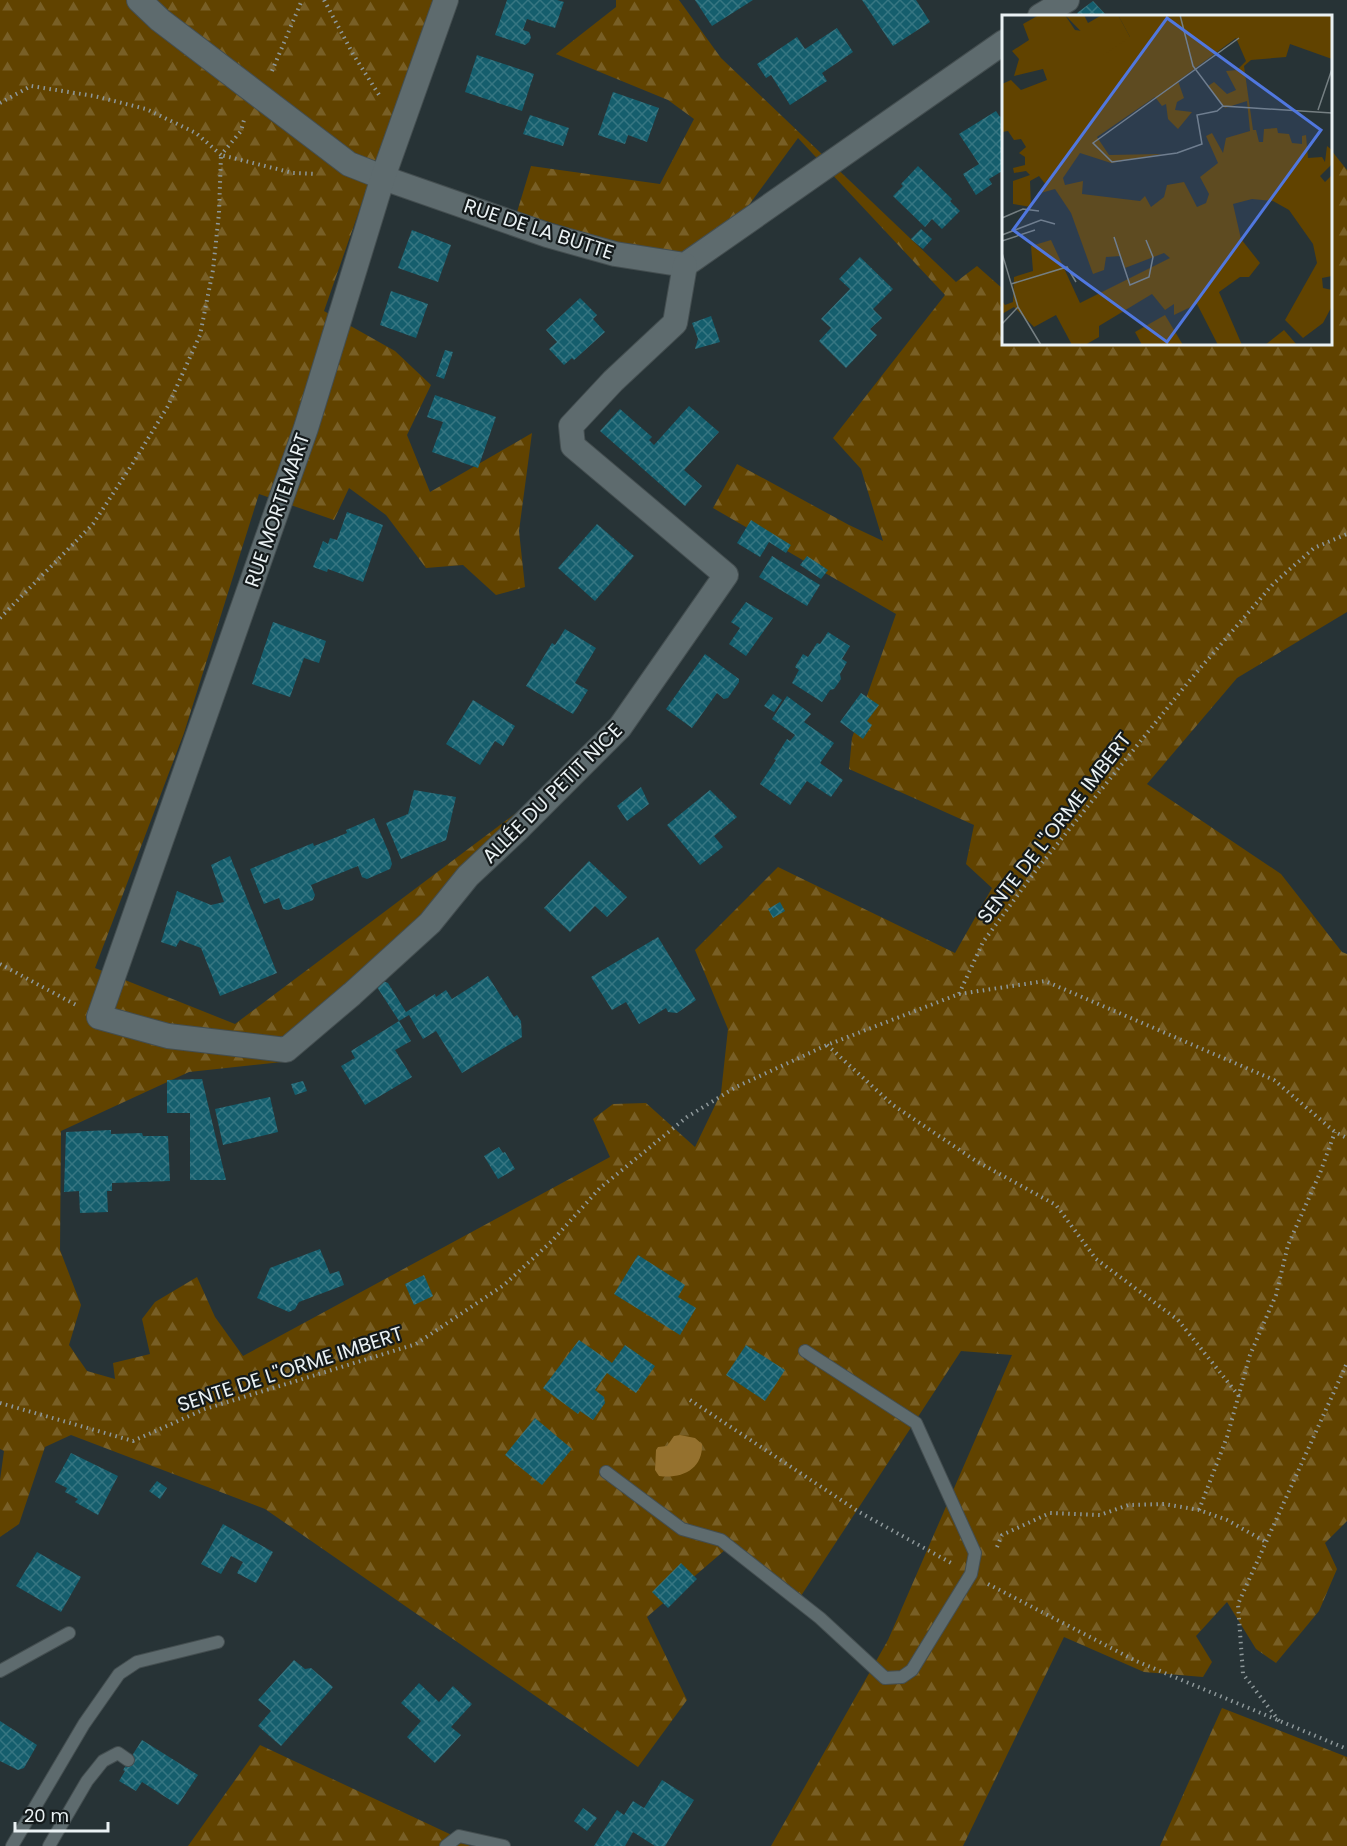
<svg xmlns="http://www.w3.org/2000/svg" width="1347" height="1846" font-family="Poppins,sans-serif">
<defs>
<pattern id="forest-firs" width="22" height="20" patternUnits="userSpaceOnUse" patternTransform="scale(1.5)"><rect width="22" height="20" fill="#614300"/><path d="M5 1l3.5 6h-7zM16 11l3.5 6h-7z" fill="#785f26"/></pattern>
<pattern id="building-cross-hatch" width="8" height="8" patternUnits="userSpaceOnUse" patternTransform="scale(1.5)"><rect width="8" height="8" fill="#155e6d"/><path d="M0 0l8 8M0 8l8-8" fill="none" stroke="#377682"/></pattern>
</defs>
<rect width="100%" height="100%" fill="#273336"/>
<g fill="url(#forest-firs)">
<polygon points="0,0 433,0 324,311 395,351 431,385 407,435 430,492 532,433 519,531 525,587 496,595 463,565 426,568 386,515 349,488 334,520 259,494 184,733 95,968 235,1024 536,798 282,1062 189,1072 61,1131 60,1250 81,1305 69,1345 87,1371 115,1379 113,1363 150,1354 142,1319 155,1302 197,1277 215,1317 243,1356 610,1157 593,1119 613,1104 646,1103 695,1147 721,1093 728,1029 695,950 778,867 955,953 992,888 966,864 974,825 849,769 852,738 896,614 713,508 737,464 849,525 883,541 861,469 833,438 945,295 798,138 702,269 517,212 531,166 660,184 694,119 668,100 556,54 616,7 616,0 679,0 721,58 956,282 977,266 1003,289 1004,344 1330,344 1331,150 1347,170 1347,612 1237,678 1147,784 1281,874 1342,952 1347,954 1347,1521 1325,1543 1337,1569 1319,1611 1276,1663 1256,1649 1227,1602 1196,1636 1212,1662 1203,1677 1144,1672 1064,1637 963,1846 771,1846 888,1640 1012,1355 961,1351 797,1602 725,1550 647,1617 687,1700 638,1767 265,1509 71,1435 45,1447 19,1524 0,1537 0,1480 4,1451 0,1449"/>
<polygon points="1222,1708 1347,1757 1347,1846 1160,1846"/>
<polygon points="260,1745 456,1837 470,1846 188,1846"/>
</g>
<path fill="#95712e" d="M680 1435 695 1438 702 1444C703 1470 681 1479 659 1476L655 1470 656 1450 658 1447 667 1446 674 1436Z"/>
<g fill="url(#building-cross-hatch)">
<polygon points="507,0 557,0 564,2 555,28 527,19 523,30 529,32 531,37 529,42 525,45 495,35"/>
<polygon points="695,0 753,0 712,26"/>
<polygon points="862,0 916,0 930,22 893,46"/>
<polygon points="1093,1 1107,16 1079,16 1077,13"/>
<polygon points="837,28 853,52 822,73 827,81 790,105 771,75 766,78 757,64 797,37 805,49"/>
<polygon points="477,55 534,74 522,111 465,92"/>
<polygon points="613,92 659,108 647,142 628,135 625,144 598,135"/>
<polygon points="996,111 1000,117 1004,115 1004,170 989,179 992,184 976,195 963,174 979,164 959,134"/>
<polygon points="530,115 569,128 563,146 523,134"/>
<polygon points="918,166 952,199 950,201 960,211 942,229 932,219 925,227 893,196 903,186 901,184"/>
<polygon points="921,229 932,239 923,249 911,239"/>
<polygon points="412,230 451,245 438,282 398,268"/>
<polygon points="860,257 893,289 873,309 882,318 870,329 877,335 846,368 819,341 831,328 821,319 850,289 839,279"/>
<polygon points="391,291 428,304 416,338 380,325"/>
<polygon points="580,298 597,315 593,319 605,332 574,360 572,358 564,365 549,349 557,342 546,330"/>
<polygon points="711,316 720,342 695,349 698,339 692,323"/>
<polygon points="445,350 453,352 444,379 436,376"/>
<polygon points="435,395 496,417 478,468 432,452 443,422 427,417"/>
<polygon points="689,406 719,432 684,470 702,486 685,506 600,431 620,409 652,437 649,440 654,445"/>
<polygon points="347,512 383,525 363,582 328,569 327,572 313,567 323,541 328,544 330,538 337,540"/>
<polygon points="751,520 791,545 786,553 769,542 760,557 737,543"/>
<polygon points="597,524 634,556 595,601 558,568"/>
<polygon points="772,556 820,585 807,606 759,577"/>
<polygon points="807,556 828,570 821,579 800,565"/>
<polygon points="746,602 773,618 746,656 729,644 740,628 731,622"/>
<polygon points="273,622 326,641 319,663 304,658 290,697 252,684"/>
<polygon points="565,629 596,648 575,683 588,690 573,714 526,686 552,643 555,645"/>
<polygon points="828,632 850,646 842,659 847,662 840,674 841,679 834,689 830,690 822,702 792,683 799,670 795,667 803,654 808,657 817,643 820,644"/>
<polygon points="705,654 739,679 739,682 728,698 724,699 717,693 692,728 666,709"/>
<polygon points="861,693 879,705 867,721 872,725 863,739 840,722"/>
<polygon points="773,694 782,700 774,712 764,706"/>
<polygon points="787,696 811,714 804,722 834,743 820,763 843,780 831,797 807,781 790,805 760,784 776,760 774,759 782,747 787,739 790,741 795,735 772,719"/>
<polygon points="473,700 515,726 503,746 495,741 480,765 446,744"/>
<polygon points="641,787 649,804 627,821 617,806"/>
<polygon points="414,790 456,797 446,840 401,859 386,823 408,814"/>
<polygon points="710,790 737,817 714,836 723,847 700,865 667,825"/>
<polygon points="374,818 389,853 392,864 390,869 367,879 362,877 358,866 311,885 315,895 313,900 288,910 283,909 279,898 264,904 250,869 313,843 314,846 347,833 346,830"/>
<polygon points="230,856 277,973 220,996 201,948 180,940 176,947 161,942 177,891 211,905 224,902 211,865"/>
<polygon points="589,861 627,897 607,917 595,906 570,932 544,908"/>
<polygon points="780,902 785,911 773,918 768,909"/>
<polygon points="658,937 696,1000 677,1013 668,1012 666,1008 639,1024 626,1002 612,1010 591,977"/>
<polygon points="488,976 512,1014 514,1017 517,1015 521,1021 522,1037 462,1073 436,1031 423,1039 409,1015 399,1021 377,987 383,981 388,983 406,1012 435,994 436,997 446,990 452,999"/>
<polygon points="399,1021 411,1041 395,1050 412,1077 365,1105 341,1066 355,1058 351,1051"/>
<polygon points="202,1079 210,1113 226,1180 190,1180 190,1113 167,1113 167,1080"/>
<polygon points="303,1081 307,1091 295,1095 291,1084"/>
<polygon points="270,1097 278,1132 223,1145 215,1109"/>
<polygon points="111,1130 111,1134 142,1133 143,1136 168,1136 170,1181 112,1183 112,1191 107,1191 108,1212 80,1213 79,1191 64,1192 66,1132"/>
<polygon points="499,1147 503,1153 505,1152 515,1169 498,1179 484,1156"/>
<polygon points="320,1249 330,1274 339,1271 344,1285 299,1302 295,1309 289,1312 257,1298 270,1268"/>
<polygon points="638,1255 685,1285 678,1297 696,1308 680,1335 614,1294"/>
<polygon points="424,1275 433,1296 414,1305 405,1284"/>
<polygon points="579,1340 612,1363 625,1345 655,1366 636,1393 607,1373 595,1390 604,1397 605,1403 593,1420 580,1411 578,1414 543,1388"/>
<polygon points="746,1345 785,1370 765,1401 726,1375"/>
<polygon points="535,1418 572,1449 542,1485 505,1455"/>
<polygon points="71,1453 118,1476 98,1515 75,1502 78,1499 65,1492 67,1488 55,1482"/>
<polygon points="157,1481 167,1488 160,1499 149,1491"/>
<polygon points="223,1524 273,1552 256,1583 237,1573 243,1562 231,1556 221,1574 201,1564"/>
<polygon points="37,1552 81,1577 61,1612 16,1586"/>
<polygon points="681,1563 697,1579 668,1608 652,1592"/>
<polygon points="294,1660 305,1669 311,1668 333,1687 281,1746 258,1726 271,1711 258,1700"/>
<polygon points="419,1683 439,1702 453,1686 472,1704 451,1727 461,1735 435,1763 407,1737 421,1721 401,1703"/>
<polygon points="0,1721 37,1745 24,1768 18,1770 0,1761"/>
<polygon points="142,1740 198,1775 178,1805 142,1782 136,1791 119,1781 125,1771 123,1770"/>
<polygon points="662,1780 694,1800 665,1846 655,1846 633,1832 625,1846 594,1846 617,1810 624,1815 633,1801 644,1808"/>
<polygon points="583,1808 597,1818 587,1831 574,1821"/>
</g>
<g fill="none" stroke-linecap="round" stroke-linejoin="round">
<defs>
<g id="lane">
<polyline points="606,1472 682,1529 721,1540 820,1618 885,1678 902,1677 912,1670 971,1574 975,1553 916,1423 805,1351"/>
<polyline points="0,1671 69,1633"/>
<polyline points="12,1846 84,1724 119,1674 137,1662 218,1642"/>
<polyline points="49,1846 87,1781 103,1761 118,1753 128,1760"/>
<polyline points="446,1846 459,1836 504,1846"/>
</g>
<g id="street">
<polyline points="139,0 160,20 349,164 395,182 547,235 615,254 685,265 1004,42"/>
<polyline points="446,0 383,177 306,428 99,1017 168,1036 286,1050 352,994 430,923 468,876 517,830 620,727 726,575 573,446 571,426 613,381 675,323 685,265"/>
<polyline points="1040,16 1067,0"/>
</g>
</defs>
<use href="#lane" stroke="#444e50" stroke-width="14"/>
<use href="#street" stroke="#444e50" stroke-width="26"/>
<g stroke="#8e989a" stroke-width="4" stroke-dasharray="1.5 4.5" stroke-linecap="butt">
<polyline points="324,0 353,54 381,98"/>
<polyline points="272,71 302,0"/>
<polyline points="0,103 31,86 94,96 146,109 196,133 221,155 241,131 244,120"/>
<polyline points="0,618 93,524 133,463 168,406 200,335 213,270 219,213 221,155 293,173 316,174"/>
<polyline points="0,964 76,1005"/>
<polyline points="959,994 1045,981 1274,1080 1335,1132 1347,1138"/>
<polyline points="827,1045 893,1105 976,1161 1056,1205 1096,1259 1178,1320 1239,1396"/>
<polyline points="690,1400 859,1512 953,1564"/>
<polyline points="0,1403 133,1441 205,1409 416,1344 504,1285 552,1241 600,1188 687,1117 736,1087 827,1045 959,994 983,942 1037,869 1190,680 1273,584 1314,548 1347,534"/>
<polyline points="1199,1510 1227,1437 1250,1355 1276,1295 1288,1245 1320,1173 1335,1132"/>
<polyline points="997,1547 1002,1535 1050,1513 1100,1515 1128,1505 1164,1504 1199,1510 1227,1520 1266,1542"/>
<polyline points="988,1584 1136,1661 1347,1749"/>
<polyline points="1279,1721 1243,1674 1238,1604 1347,1363"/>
</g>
<use href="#lane" stroke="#5e6b6e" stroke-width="12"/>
<use href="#street" stroke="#5e6b6e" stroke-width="24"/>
</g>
<g text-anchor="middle" stroke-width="4.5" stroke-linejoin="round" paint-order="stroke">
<g font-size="20" fill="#eaf1f3" stroke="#141a1b">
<text transform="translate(539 229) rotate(18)" y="7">RUE DE LA BUTTE</text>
<text transform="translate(277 510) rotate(-71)" y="7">RUE MORTEMART</text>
<text transform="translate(552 793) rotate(-45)" y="7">ALLÉE DU PETIT NICE</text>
<text transform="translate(1054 828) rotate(-52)" y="7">SENTE DE L''ORME IMBERT</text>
<text transform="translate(290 1369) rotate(-18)" y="7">SENTE DE L''ORME IMBERT</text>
</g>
</g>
<g transform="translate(1002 15)">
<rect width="330" height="330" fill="#273336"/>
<path d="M37 0H63L73 15 128 22 116 0H330V44L288 29 284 42 249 45 242 51 251 115H254L257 127H261L262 114 275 113 276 118 287 119 290 128 300 129V121L304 120 306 143 320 142 323 147 325 131 330 135V149L318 161 323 167 330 160V261L320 263 321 273 330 275V291L321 308 301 323 283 305 315 248 311 229 287 195 271 186 250 184 231 189 239 224 258 248 247 262H238L217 277 240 330H216L195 289 172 300V289L163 295 150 279 97 311V322L83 330H70L54 300 32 312 12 292 0 299V286L3 290 11 287 12 262 31 256 29 231 49 225 78 288 168 243 162 238 123 253 119 241 104 242 102 255 91 259 69 198 53 174 35 179 44 170 37 161 28 166 29 192 11 189V166L28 160 24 156 12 158 11 153 23 150V142L17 138 24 132 19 124 12 125 6 116 0 117V69L9 65 19 75 45 65 41 54 12 61 17 44 10 36 27 25 21 9ZM234 23 244 46 235 55 224 56 234 75 225 79 212 67 206 71 223 93 245 86 248 116 224 123 221 138 210 118 204 121 216 148 198 162 207 179 204 188 195 192 182 167 165 170 162 182 149 192 143 181 138 186 80 179 81 166 63 170 61 163 78 138 109 148 160 139 107 140 95 122 153 82 160 91 164 89 166 104 176 114 190 97 173 95 175 87 182 83 176 66ZM163 300 181 330H140L133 317ZM282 315 295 330H263Z" fill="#614300" fill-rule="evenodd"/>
<path d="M63 0H82L86 8 100 0H116L128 22 102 40Z" fill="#614300"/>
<path fill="none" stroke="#757f82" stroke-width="1.5" d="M178 0 191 51 221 91 330 98M221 91 215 96 195 100 200 129 175 138 110 147 91 128 237 23M316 95 330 54M0 203 21 194 37 196M0 220 39 205 53 209M112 222 128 270 147 262 151 242 144 225M0 226 33 215M0 238 16 292 39 330M9 269 65 252 74 267M0 309 16 292"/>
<path fill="#5077df" fill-opacity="0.15" stroke="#5077df" stroke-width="3" d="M165 3 319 115 165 327 11 215Z"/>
<rect width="330" height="330" fill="none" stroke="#eaf1f3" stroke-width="3"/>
</g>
<path d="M15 1822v9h93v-9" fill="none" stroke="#eaf1f3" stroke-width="3"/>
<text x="24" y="1822" font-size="18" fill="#eaf1f3" stroke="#141a1b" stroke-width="4.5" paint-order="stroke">20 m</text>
</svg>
